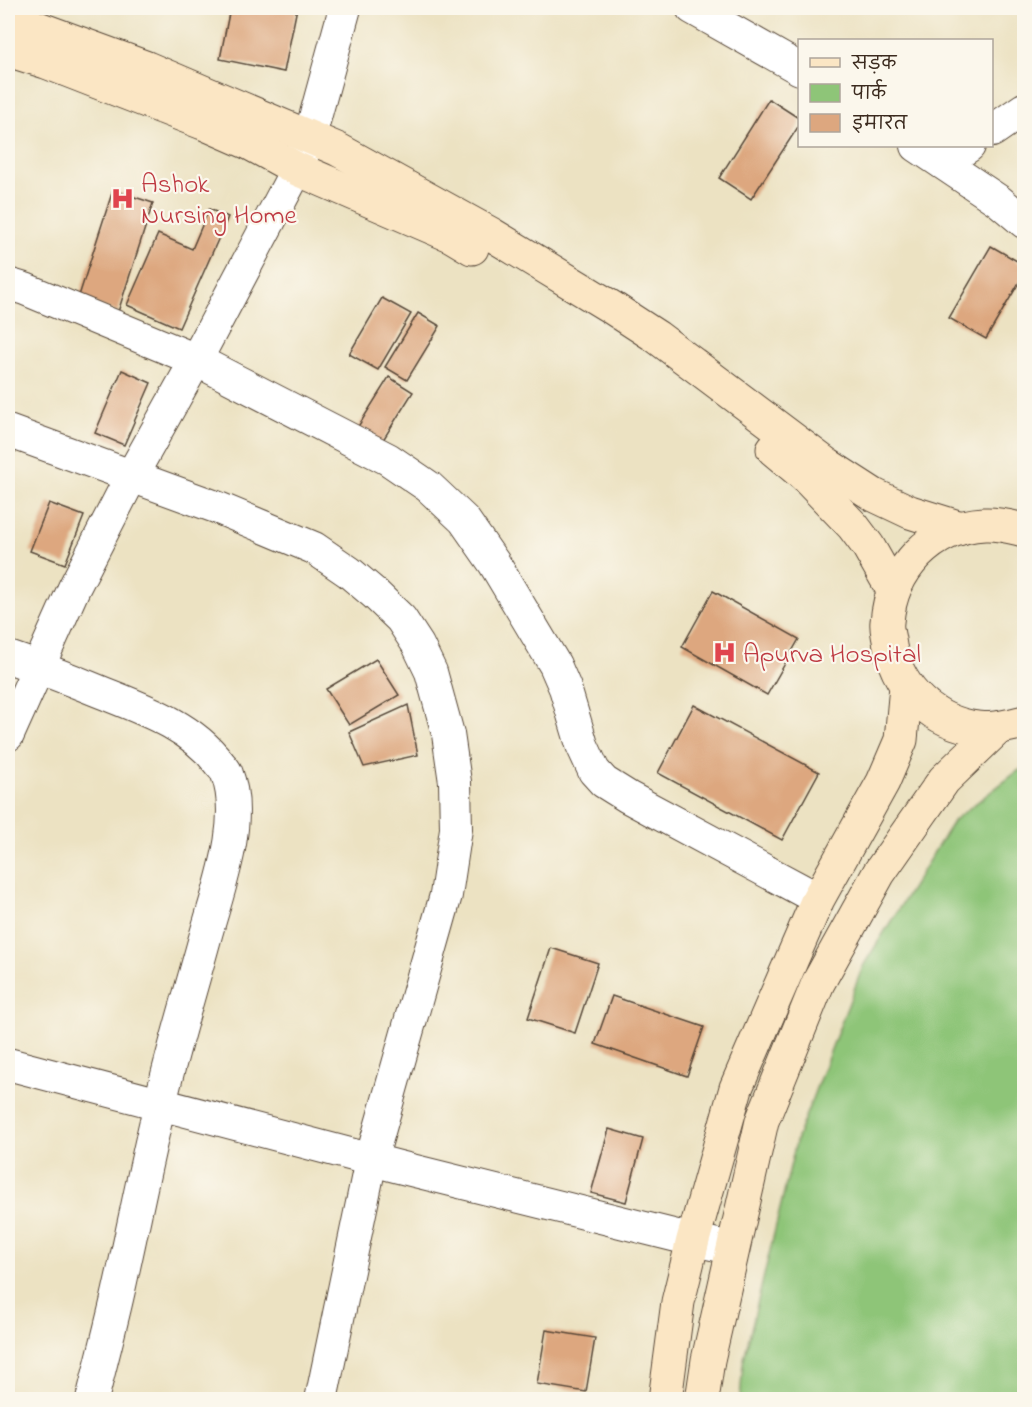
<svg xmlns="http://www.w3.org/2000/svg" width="1032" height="1407" font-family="'Indie Flower','Playpen Sans Deva',sans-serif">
<rect width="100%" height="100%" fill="#fbf7ec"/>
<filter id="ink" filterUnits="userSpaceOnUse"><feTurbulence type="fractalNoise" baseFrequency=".0167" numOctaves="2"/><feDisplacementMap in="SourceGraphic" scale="12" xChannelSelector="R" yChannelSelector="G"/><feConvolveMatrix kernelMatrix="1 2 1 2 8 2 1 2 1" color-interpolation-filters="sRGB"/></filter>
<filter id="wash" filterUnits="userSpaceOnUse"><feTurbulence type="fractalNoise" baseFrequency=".008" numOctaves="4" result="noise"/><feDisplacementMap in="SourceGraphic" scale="24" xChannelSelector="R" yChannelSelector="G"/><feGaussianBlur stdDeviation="1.35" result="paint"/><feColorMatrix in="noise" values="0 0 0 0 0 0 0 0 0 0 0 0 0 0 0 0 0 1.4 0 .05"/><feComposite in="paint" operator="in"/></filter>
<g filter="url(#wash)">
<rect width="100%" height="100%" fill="#ece2c2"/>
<polygon fill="#8ec578" stroke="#64784b" stroke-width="1.5" points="1024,768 1024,1399 740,1399 743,1363 797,1138 863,966 954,820 1018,771"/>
<g id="blocks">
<g fill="#dda77f">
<polygon points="230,8 297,8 284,72 220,59"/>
<polygon points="769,99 800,119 800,124 751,199 719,178"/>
<polygon points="113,190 153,203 118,312 78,299"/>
<polygon points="209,209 228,217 179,328 127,305 158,234 192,249"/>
<polygon points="991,246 1024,265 1024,274 986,339 949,318"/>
<polygon points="382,298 411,314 378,370 349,354"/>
<polygon points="418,313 440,326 407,380 385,367"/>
<polygon points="122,370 151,383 124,445 95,433"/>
<polygon points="389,377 413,392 378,448 354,433"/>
<polygon points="49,503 84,516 65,564 30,551"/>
<polygon points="713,591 799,639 767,695 682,647"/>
<polygon points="376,659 399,695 349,725 326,689"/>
<polygon points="408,705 418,755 364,767 349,732"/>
<polygon points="694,705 819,772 782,840 658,773"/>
<polygon points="551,948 598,963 575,1033 528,1018"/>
<polygon points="612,996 704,1027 687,1076 595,1044"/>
<polygon points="609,1129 643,1139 626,1202 591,1193"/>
<polygon points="546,1330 595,1338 586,1392 537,1384"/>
</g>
</g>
</g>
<g filter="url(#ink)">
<use href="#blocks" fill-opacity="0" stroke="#564637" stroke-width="1.5"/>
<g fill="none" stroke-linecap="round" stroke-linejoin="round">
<defs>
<g id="street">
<polyline points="692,8 800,69"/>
<polyline points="992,131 1024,109"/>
<polyline points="917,146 999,201 1024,222"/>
<polyline points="943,163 969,146"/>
<polyline points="8,284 25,289 196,360 388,459 429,487 464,520 494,563 555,665 565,688 582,745 594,771 604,782 628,797 818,899"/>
<polyline points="8,431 216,507 314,548 349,572 375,594 401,619 418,645 431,672 448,734 455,782 456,829 446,895 371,1160 321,1400"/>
<path d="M8 657C38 667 67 678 96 690 140 708 190 724 219 763 222 767 226 770 227 774 245 822 218 890 205 938 190 993 173 1048 160 1104 145 1165 133 1228 119 1290 111 1326 101 1363 92 1400"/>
<polyline points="8,735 74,588 132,475 196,360 297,169 310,136 345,8"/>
<polyline points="8,1064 399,1167 693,1240 732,1248"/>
</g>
<g id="secondary">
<polyline points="8,17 147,68 337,149 491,234 611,307 657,337 826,464 874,495 910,512 961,528"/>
<polyline points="8,50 46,62 203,123 251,144 297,169 452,236 472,248"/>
<polyline points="773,449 804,475 853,526 868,546 893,590"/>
<path d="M1024 530C1011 527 998 523 984 524 931 527 891 570 887 622 886 628 888 634 889 640 895 684 927 718 970 727 989 731 1007 726 1024 722"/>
<polyline points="665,1400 678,1302 693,1240 736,1088 818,899 883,782 901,740 906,686"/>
<polyline points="702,1400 708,1360 762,1121 818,983 879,873 944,780 998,728"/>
</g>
</defs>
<use href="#street" stroke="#564637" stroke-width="34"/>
<use href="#secondary" stroke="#564637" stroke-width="35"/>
<use href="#street" stroke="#fff" stroke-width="32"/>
<use href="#secondary" stroke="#fbe6c4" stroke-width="33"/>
</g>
</g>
<defs>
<symbol id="hospital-bare" viewBox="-9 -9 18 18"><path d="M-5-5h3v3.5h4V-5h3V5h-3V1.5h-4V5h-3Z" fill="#e0444e" stroke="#fbf7ec" stroke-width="2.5" paint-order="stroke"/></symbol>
</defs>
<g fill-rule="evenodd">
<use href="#hospital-bare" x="106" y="182" width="33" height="33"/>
<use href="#hospital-bare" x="708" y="636" width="33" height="33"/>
</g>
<g text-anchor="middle" stroke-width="4.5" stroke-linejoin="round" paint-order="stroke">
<g font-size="27" fill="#be3a42" stroke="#fbf7ec" text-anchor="start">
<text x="141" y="192">Ashok<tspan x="141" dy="31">Nursing Home</tspan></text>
<text x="743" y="662">Apurva Hospital</text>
</g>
</g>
<rect width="1032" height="1407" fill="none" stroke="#fbf7ec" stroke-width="30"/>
<rect x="798" y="39" width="195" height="108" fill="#fbf7ec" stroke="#aea59a" stroke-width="1.5"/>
<rect x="810" y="58" width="30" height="9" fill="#fbe6c4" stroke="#aea59a" stroke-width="1.5"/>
<text x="852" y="69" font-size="18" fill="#3b2a1e">सड़क</text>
<rect x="810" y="84" width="30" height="18" fill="#8ec578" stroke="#aea59a" stroke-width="1.5"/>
<text x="852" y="99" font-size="18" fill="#3b2a1e">पार्क</text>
<rect x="810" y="114" width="30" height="18" fill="#dda77f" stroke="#aea59a" stroke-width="1.5"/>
<text x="852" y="129" font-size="18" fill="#3b2a1e">इमारत</text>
</svg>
